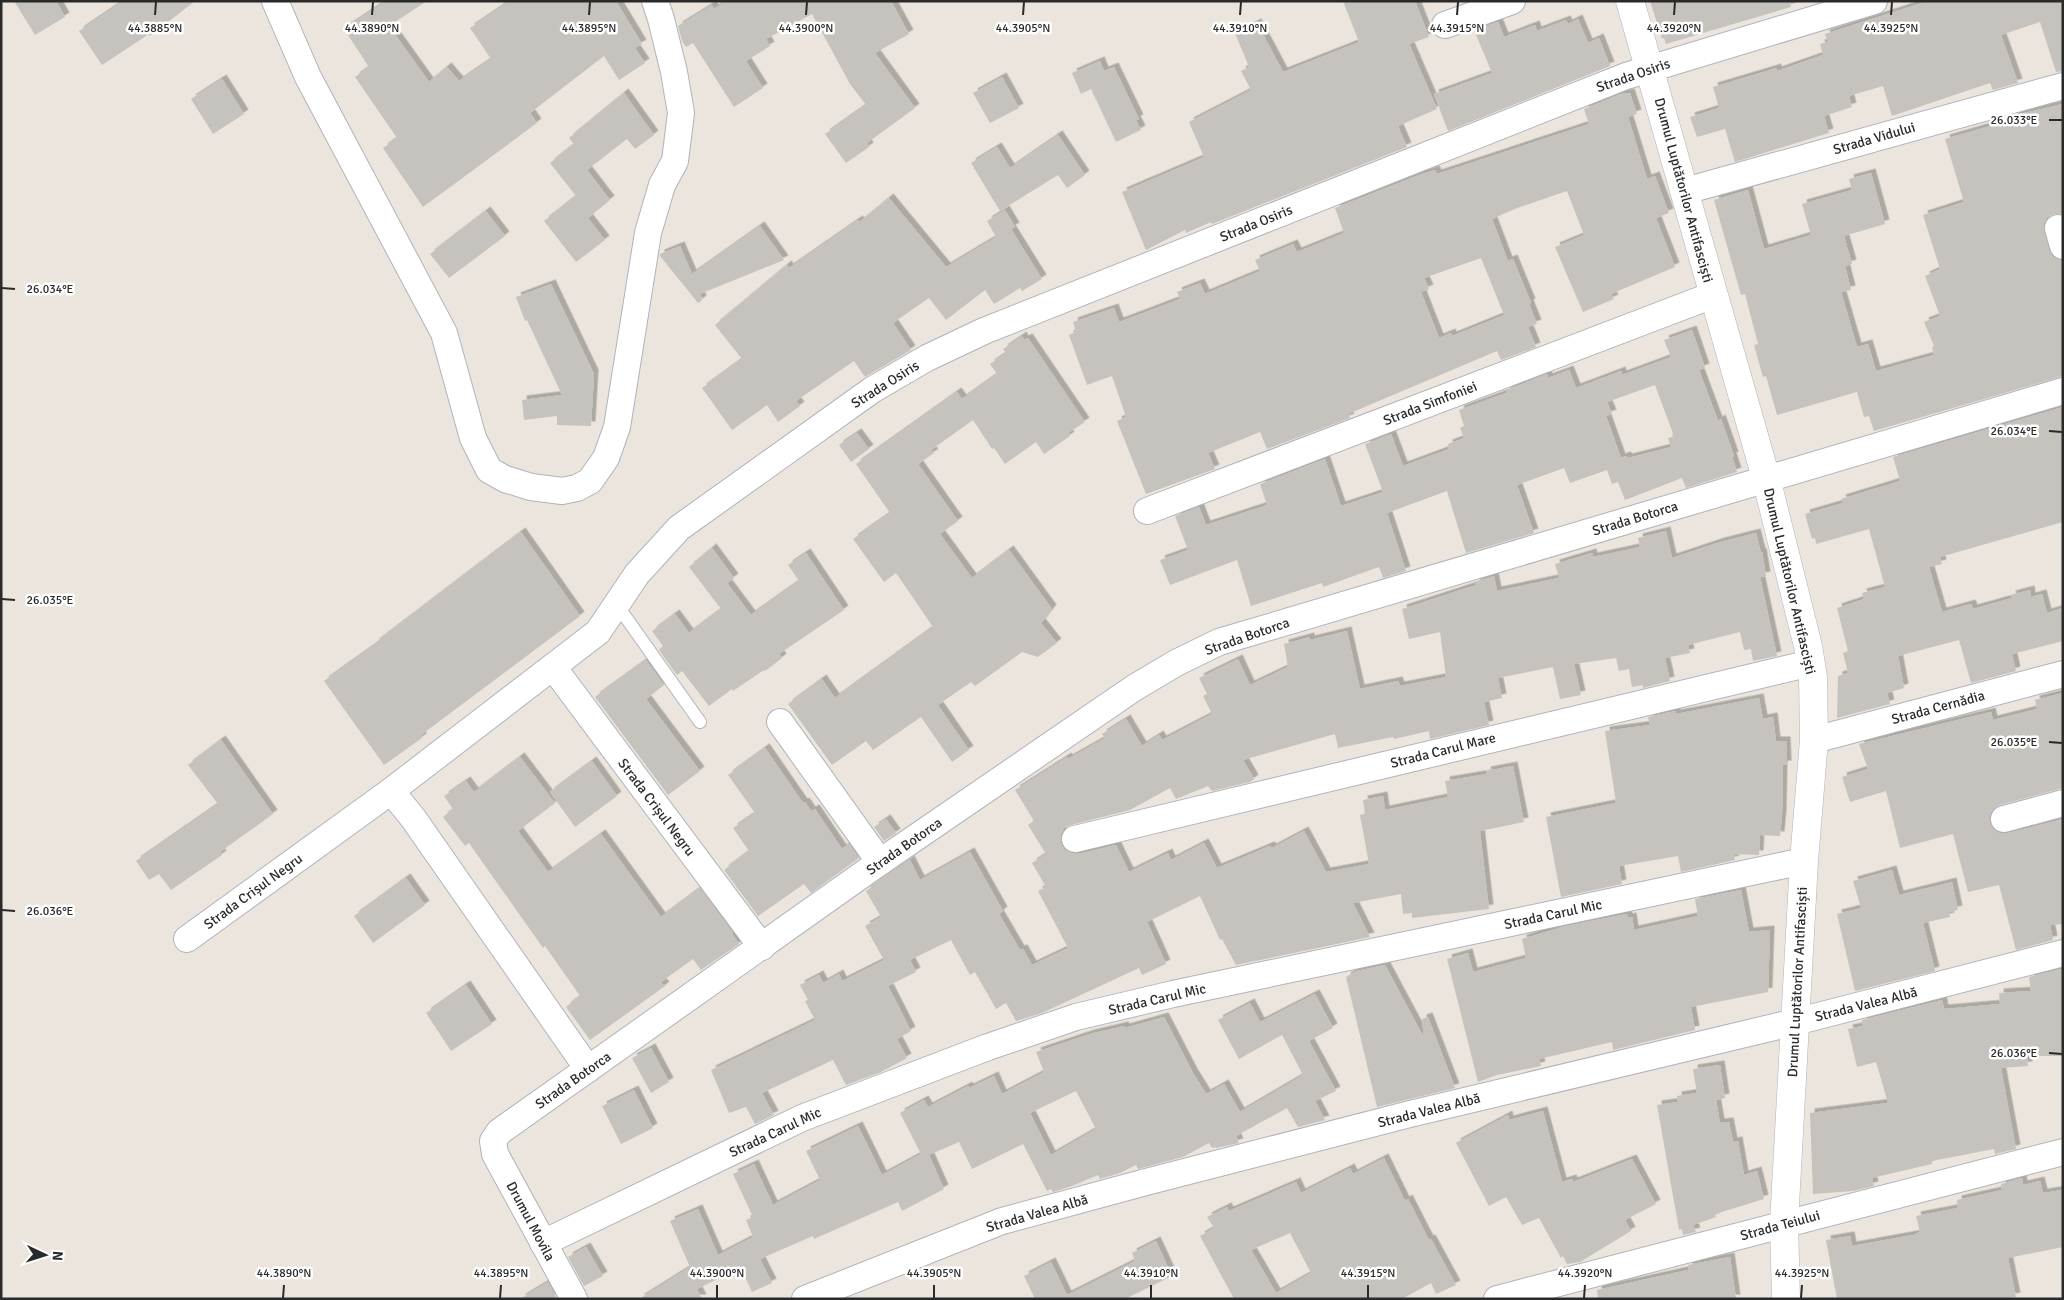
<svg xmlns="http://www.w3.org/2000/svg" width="2064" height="1300" font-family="Signika,sans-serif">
<defs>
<filter id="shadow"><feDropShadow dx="4.5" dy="-4.5" stdDeviation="0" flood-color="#0004"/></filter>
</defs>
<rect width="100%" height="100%" fill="#ebe5dd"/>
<g fill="#c6c2bd" fill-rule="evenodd" filter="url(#shadow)">
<polygon points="14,1 56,1 65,17 35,35"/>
<polygon points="123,1 195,1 150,36 149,34 102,65 79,31"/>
<polygon points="386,1 427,1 389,26 429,82 447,67 459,81 491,59 470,28 510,1 616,1 642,44 635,48 645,63 619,80 604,56 530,113 537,123 423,207 383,148 397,138 355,77 369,67 344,29"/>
<polygon points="727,1 891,1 909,34 875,53 915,108 867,143 869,147 846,163 825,134 866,105 850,84 812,14 766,39 770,46 746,61 763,88 734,107 693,43 686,47 682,41 678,26 712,5 714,9"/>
<polygon points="1343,1 1415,1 1429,37 1409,44 1437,109 1398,126 1407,147 1212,224 1211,222 1186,233 1185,230 1146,250 1122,192 1204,157 1189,122 1251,90 1241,71 1249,67 1235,33 1257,23 1283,72 1359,42"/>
<polygon points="1650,1 1790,1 1791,7 1666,44 1664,38 1662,39"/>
<polygon points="1928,1 2063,1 2063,71 2056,72 2040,22 2001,35 2018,83 1993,90 1990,83 1892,116 1883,86 1849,96 1852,107 1824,116 1829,133 1735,162 1725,129 1697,137 1690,117 1719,108 1713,87 1777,68 1777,71 1823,55 1820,44 1828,42 1825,34"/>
<polygon points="1578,19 1588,43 1599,38 1610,66 1448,131 1434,94 1492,73 1474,30 1498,22 1504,37 1535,25 1537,31 1566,20 1568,24"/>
<polygon points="1100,61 1104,71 1114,67 1139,119 1136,120 1141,130 1116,142 1091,89 1081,94 1072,73"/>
<polygon points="1002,77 1019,108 990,123 973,93"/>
<polygon points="222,79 244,114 213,134 191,99"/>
<polygon points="624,93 654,135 635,149 627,139 587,170 610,200 588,218 605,240 576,262 544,221 576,196 550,163 574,144 569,138"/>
<path d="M1630 93 1637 114 1628 117 1647 179 1655 176 1669 213 1656 218 1675 267 1611 294 1614 299 1583 312 1555 247 1584 235 1567 191 1517 208 1492 219 1508 261 1513 259 1531 303 1529 304 1537 324 1528 327 1536 347 1501 360 1497 351 1348 414 1350 418 1267 449 1260 432 1208 453 1215 469 1146 494 1117 421 1126 417 1112 376 1087 385 1069 335 1076 332 1073 322 1114 308 1119 322 1180 299 1177 292 1200 283 1205 294 1260 271 1255 260 1293 244 1297 252 1344 233 1335 208 1419 175 1435 170 1437 174 1589 124 1584 109 1621 94ZM1481 258 1504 315 1452 336 1451 333 1439 338 1421 292 1429 289 1424 278Z"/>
<polygon points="2063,104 2063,214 2054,214 2047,218 2043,225 2049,250 2053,257 2063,261 2063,376 1874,431 1869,416 1864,417 1857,392 1777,415 1766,376 1763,377 1754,345 1758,344 1745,294 1741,295 1714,200 1748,190 1764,249 1811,235 1802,204 1852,190 1849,179 1871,173 1885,224 1844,236 1852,264 1845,266 1851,290 1841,292 1857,347 1868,344 1876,371 1934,355 1932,347 1934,346 1924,322 1940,316 1925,276 1940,269 1923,215 1964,202 1945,139 2004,122 2003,118"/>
<polygon points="1058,135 1085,175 1067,188 1058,175 1000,211 971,163 997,147 1010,168"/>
<polygon points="889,198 946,267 996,237 987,221 1005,210 1015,227 1011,229 1042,279 1022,291 1020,288 994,304 985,290 946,320 929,298 893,323 911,350 865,377 854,361 796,401 800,406 778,422 767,405 732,430 702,388 742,359 715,325 787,265 789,268 858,220 860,222"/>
<polygon points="486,211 505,236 449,278 430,254"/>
<polygon points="760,226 784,260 700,294 702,300 698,303 660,256 660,254 680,246 692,274"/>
<polygon points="551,284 594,374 591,426 557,425 557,416 524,420 522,400 562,395 527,320 525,321 516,297"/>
<path d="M1692 330 1705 368 1699 370 1718 421 1721 419 1734 456 1732 457 1737 472 1686 488 1682 478 1625 500 1618 482 1612 484 1607 470 1570 483 1564 468 1517 485 1534 533 1466 553 1447 491 1387 513 1406 571 1383 578 1379 567 1323 587 1322 583 1251 606 1237 560 1170 585 1160 560 1188 550 1175 516 1199 507 1206 525 1267 505 1260 484 1325 459 1341 506 1383 492 1365 444 1391 434 1403 466 1449 449 1448 444 1464 438 1460 428 1464 426 1459 410 1506 393V392L1512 388 1547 374 1548 378 1569 370 1576 388 1621 371 1622 375 1671 357 1664 340ZM1655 385 1674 436 1668 438 1671 447 1628 458 1626 456 1621 458 1606 416 1612 414 1607 402Z"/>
<polygon points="1022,336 1024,340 1028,338 1085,422 1068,433 1070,436 1044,454 1036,442 1005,464 994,448 992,449 973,420 931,450 934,453 918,464 958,521 940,534 972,578 1009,550 1052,609 1041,623 1057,643 1038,657 1022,652 975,686 971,682 938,705 969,750 952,762 921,717 873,750 866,741 832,765 788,704 822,679 835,698 933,627 896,573 884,582 853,539 890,513 856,464 957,392 962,399 997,374 990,364 1006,353 1003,349"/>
<polygon points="2063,407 2063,522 1940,557 1942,564 1929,567 1942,612 1971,604 1973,609 2012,598 2011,595 2030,590 2031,597 2042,594 2047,613 2063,608 2063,641 2012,654 2016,671 1971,683 1959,640 1898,656 1904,688 1887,693 1890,704 1837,718 1838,676 1848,673 1843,653 1848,651 1837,608 1864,599 1862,593 1885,587 1869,529 1816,544 1815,538 1812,539 1805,514 1843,503 1841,499 1900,481 1893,457"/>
<polygon points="857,433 869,449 851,462 839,445"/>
<polygon points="1666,531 1672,558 1720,542 1756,533 1761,553 1762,552 1766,576 1760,577 1777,656 1753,661 1751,649 1744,650 1740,632 1688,645 1690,653 1665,658 1670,681 1643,688 1643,685 1632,687 1629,669 1619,671 1616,658 1574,664 1581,695 1560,699 1553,667 1498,678 1502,698 1484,702 1489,725 1430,739 1429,731 1394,739 1393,737 1338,748 1335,734 1243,760 1254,779 1250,782 1212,791 1208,786 1176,799 1170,788 1130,810 1071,825 1064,828 1061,835 1061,843 1064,849 1071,853 1078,854 1116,845 1129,872 1168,853 1171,860 1204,843 1217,868 1270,846 1272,848 1304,831 1326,872 1369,864 1360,815 1365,814 1363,800 1383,796 1385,810 1448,797 1445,781 1487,774 1486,771 1513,766 1524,822 1480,831 1489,909 1412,918 1412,913 1403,914 1401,894 1353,903 1370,937 1236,965 1222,939 1220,940 1200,896 1147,922 1166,964 1142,975 1139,968 1042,1013 1016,1021 1006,1003 996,1009 975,972 970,975 951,940 910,960 916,972 888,986 911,1031 897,1039 907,1058 881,1072 846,1085 833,1060 762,1093 774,1115 755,1124 746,1107 729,1113 711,1070 815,1020 805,1001 808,1000 800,985 819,975 823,983 839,974 842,981 884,960 865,926 881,917 866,891 910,860 920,880 970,852 1003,911 999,914 1020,950 1023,949 1032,965 1068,948 1038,891 1046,887 1032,863 1046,854 1028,825 1034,821 1015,790 1067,757 1068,759 1105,738 1102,734 1126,719 1142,746 1159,735 1162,740 1212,714 1203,696 1207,694 1199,678 1238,659 1250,685 1288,667 1284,644 1310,637 1310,640 1347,631 1360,689 1398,681 1400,686 1446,677 1440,632 1409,639 1402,609 1476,585 1475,582 1494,576 1497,591 1559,578 1555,564 1592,553 1593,557 1640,547 1638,538"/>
<polygon points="521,532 580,616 421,735 422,738 384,765 324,681 376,644 375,643"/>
<polygon points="712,548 734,578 727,583 751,615 799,581 788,565 806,553 844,610 779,654 782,658 765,671 764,670 733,691 732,689 709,706 682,671 677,675 659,650 663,646 652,631 675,614 689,633 721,609 689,567"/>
<polygon points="646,660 664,685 646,699 700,771 668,795 595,697"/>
<polygon points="2063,693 2063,788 2000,805 1993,809 1989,816 1990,823 1993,829 2001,834 2008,833 2063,819 2063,924 2050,925 2053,940 2016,950 1999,885 1968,892 1953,834 1900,848 1886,791 1850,802 1842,777 1868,769 1859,744 1991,712 1993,720 2037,709 2035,700"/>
<polygon points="1759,698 1763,719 1773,717 1776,741 1786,741 1787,765 1783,765 1782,814 1780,836 1760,835 1759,855 1734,854 1735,860 1681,872 1678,856 1619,866 1622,884 1561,897 1546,817 1616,803 1605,731 1650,725 1648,717 1676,711 1676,714"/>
<polygon points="221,740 273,814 220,852 222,855 171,890 159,874 149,880 136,861 218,804 188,765"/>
<polygon points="765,748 803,803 805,802 811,811 815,809 842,849 849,844 859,858 811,893 804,884 758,916 724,870 749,851 733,828 755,813 728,775"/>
<polygon points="520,757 555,803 518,831 548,872 601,834 661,917 700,888 733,933 732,934 739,944 701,970 693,959 661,982 665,986 590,1040 566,1007 580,996 545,946 543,948 469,843 465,846 443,817 453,809 444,796 466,781 474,792"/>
<polygon points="592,761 617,796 575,827 550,792"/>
<polygon points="886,819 896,833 884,841 874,827"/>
<polygon points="1892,870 1899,895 1952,882 1958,910 1949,912 1950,917 1923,923 1935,971 1855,991 1837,914 1861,908 1853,881"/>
<polygon points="406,878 425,905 373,943 354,916"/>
<polygon points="1741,890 1749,932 1770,930 1768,992 1691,1007 1695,1030 1613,1050 1612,1042 1539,1059 1541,1066 1497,1075 1478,1082 1447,959 1468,953 1473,972 1526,958 1522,939 1566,926 1627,914 1628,918 1632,917 1634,930 1698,916 1695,899"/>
<polygon points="1385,965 1424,1038 1422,1019 1428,1017 1455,1088 1377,1107 1346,977 1357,971"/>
<polygon points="2061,969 2063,976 2063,1056 2027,1056 2028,1066 2001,1068 2016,1149 1995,1154 1994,1149 1932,1161 1932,1164 1872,1178 1874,1186 1853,1191 1813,1194 1810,1113 1888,1103 1876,1062 1857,1067 1848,1029 1863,1026 1862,1020 1942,1000 1944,1009 2000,1004 1999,993 2031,991 2029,977"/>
<polygon points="466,985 492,1024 451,1051 426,1013"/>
<path d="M1315 994 1333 1028 1309 1041 1336 1091 1315 1101 1325 1120 1298 1127 1287 1108 1236 1136 1239 1143 1216 1148 1215 1147 1212 1148 1209 1143 1183 1157 1138 1169 1136 1165 1120 1173 1100 1179 1098 1175 1072 1186 1053 1192 1051 1189 1047 1191 1023 1144 972 1169 959 1142 929 1155 944 1189 902 1211 898 1202 814 1239 813 1236 760 1259 772 1283 752 1292 741 1268 697 1289 702 1299H639L690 1267 670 1221 698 1209 718 1255 753 1237 746 1220 753 1217 733 1174 754 1164 773 1205 820 1180 806 1151 858 1126 882 1175 921 1154 900 1113 924 1100 928 1107 968 1086 969 1088 994 1076 1002 1094 1044 1072 1036 1052 1090 1034 1124 1026 1125 1028 1164 1017 1193 1073 1206 1094 1224 1084 1240 1112 1303 1075 1282 1035 1239 1059 1218 1020 1250 1003 1260 1022ZM1076 1091 1096 1129 1051 1155 1030 1113Z"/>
<polygon points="651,1048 669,1082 651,1093 632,1058"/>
<polygon points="1720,1065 1725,1098 1716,1100 1720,1123 1729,1122 1733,1142 1738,1141 1744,1175 1757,1171 1764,1199 1715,1214 1716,1217 1693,1225 1696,1232 1683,1235 1682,1229 1679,1230 1657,1105 1678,1102 1677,1096 1697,1093 1693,1069"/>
<polygon points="634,1090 653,1128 621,1144 602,1106"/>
<polygon points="1543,1111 1562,1182 1572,1179 1573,1182 1632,1159 1656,1204 1625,1220 1631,1231 1580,1262 1567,1264 1563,1256 1561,1258 1539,1218 1522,1225 1506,1197 1489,1206 1456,1143 1508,1115 1509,1120"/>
<path d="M1384 1158 1405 1201 1408 1199 1429 1240 1431 1239 1456 1285 1436 1294 1431 1283 1402 1299H1234L1200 1236 1214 1228 1207 1217 1227 1207 1229 1211 1296 1182 1301 1193 1350 1168 1353 1174ZM1290 1233 1311 1273 1276 1293 1251 1250Z"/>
<polygon points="2022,1178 2023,1185 2040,1181 2043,1193 2063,1190 2063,1247 2008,1258 2016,1297 2005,1299 1837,1299 1826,1240 1850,1236 1852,1246 1913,1235 1920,1232 1916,1216 1958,1208 1957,1200 2002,1190 2001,1184"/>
<polygon points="1156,1241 1172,1276 1125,1299 1035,1299 1024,1276 1051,1262 1067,1295 1135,1261 1132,1253"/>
<polygon points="586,1247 603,1276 584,1286 568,1257"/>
<polygon points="1730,1257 1736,1299 1598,1299 1597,1290 1688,1270 1688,1265"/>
<polygon points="548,1282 557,1299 520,1299"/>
</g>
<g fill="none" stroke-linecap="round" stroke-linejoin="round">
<defs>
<polyline id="service" points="617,605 700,722"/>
<g id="minor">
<polyline points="275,1 308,77 444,333 473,438 489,470 505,479 531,487 562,491 577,488 590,481 606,458 617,427 648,233 662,185 675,161 681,113 674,72 661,19 655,1"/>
<polyline points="1445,25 1512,1"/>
<polyline points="1685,191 2063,86"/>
<polyline points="2058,228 2063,246"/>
<polyline points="1147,511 1713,295"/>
<polyline points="553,667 762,947"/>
<polyline points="780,722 880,862"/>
<polyline points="1814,740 2063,674"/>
<polyline points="391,791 413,818 588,1069"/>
<polyline points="2004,819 2063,803"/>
<polyline points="1075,839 1811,663"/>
<polyline points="187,939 391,791 598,632 637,574 679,528 872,390 927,358 984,331 1626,76 1874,1"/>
<polyline points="543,1243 802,1118 988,1047 1076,1017 1173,994 1804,861"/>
<polyline points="574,1299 495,1154 493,1141 499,1132 880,862 1134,688 1176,663 1219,642 2063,391"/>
<polyline points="805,1299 1002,1221 1146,1182 1410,1114 1795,1022 2063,953"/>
<polyline points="1497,1299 2063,1152"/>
</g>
<polyline id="tertiary" points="1630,1 1766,478 1808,646 1813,677 1814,740 1804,861 1784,1223 1786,1299"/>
</defs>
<use href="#service" stroke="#b1b3bc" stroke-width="14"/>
<use href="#minor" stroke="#b1b3bc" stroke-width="28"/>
<use href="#tertiary" stroke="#b1b3bc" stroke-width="29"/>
<use href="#service" stroke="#fff" stroke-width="12"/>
<use href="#minor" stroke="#fff" stroke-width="26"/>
<use href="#tertiary" stroke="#fff" stroke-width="28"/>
</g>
<path fill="none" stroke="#2a2a2a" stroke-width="2" d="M155 15 156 2M372 15 373 2M589 15 590 2M806 15 807 2M1023 15 1024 2M1240 15 1241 2M1457 15 1458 2M1674 15 1675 2M1891 15 1892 2M2049 120H2062M2 288 15 289M2049 431 2062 432M2 599 15 600M2049 742 2062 743M2 910 15 911M2049 1053 2062 1054M283 1298 284 1285M500 1298 501 1285M717 1298V1285M934 1298V1285M1151 1298V1285M1368 1298V1285M1584 1298 1585 1285M1801 1298 1802 1285"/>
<g text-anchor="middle" stroke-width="5" stroke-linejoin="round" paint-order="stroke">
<g font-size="14" fill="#2a2a2a" stroke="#fff">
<text transform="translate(1633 75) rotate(-19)" y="5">Strada Osiris</text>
<text transform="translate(1874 138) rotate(-16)" y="5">Strada Vidului</text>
<text transform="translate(1684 190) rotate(75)" y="5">Drumul Luptătorilor Antifasciști</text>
<text transform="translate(1256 223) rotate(-22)" y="5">Strada Osiris</text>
<text transform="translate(885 384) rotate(-32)" y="5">Strada Osiris</text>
<text transform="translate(1430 403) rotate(-21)" y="5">Strada Simfoniei</text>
<text transform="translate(1635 518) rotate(-17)" y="5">Strada Botorca</text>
<text transform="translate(1790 581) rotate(77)" y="5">Drumul Luptătorilor Antifasciști</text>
<text transform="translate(1247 636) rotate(-19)" y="5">Strada Botorca</text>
<text transform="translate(1938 707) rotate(-15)" y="5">Strada Cernădia</text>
<text transform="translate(1443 750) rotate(-14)" y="5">Strada Carul Mare</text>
<text transform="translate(657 807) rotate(53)" y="5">Strada Crișul Negru</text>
<text transform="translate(904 846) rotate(-35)" y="5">Strada Botorca</text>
<text transform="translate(253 891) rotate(-36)" y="5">Strada Crișul Negru</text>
<text transform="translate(1553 914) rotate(-12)" y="5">Strada Carul Mic</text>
<text transform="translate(1797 982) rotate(-87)" y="5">Drumul Luptătorilor Antifasciști</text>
<text transform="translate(1157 999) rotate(-13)" y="5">Strada Carul Mic</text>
<text transform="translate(1866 1004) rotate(-14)" y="5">Strada Valea Albă</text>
<text transform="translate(573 1080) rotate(-35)" y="5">Strada Botorca</text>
<text transform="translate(1429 1110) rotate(-14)" y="5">Strada Valea Albă</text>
<text transform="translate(775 1132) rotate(-25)" y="5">Strada Carul Mic</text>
<text transform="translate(1037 1213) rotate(-16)" y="5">Strada Valea Albă</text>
<text transform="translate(531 1221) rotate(62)" y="5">Drumul Movila</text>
<text transform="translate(1780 1225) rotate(-15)" y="5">Strada Teiului</text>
</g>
</g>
<g font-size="12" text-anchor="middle" fill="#2a2a2a" stroke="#fff" stroke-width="5" stroke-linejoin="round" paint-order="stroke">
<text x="155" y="32">44.3885°N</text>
<text x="372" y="32">44.3890°N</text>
<text x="589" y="32">44.3895°N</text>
<text x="806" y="32">44.3900°N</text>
<text x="1023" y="32">44.3905°N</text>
<text x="1240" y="32">44.3910°N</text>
<text x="1457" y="32">44.3915°N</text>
<text x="1674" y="32">44.3920°N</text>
<text x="1891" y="32">44.3925°N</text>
<text x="2014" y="124">26.033°E</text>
<text x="50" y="293">26.034°E</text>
<text x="2014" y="435">26.034°E</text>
<text x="50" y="604">26.035°E</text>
<text x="2014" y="746">26.035°E</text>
<text x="50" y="915">26.036°E</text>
<text x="2014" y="1057">26.036°E</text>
<text x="284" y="1277">44.3890°N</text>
<text x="501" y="1277">44.3895°N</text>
<text x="717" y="1277">44.3900°N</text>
<text x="934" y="1277">44.3905°N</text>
<text x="1151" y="1277">44.3910°N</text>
<text x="1368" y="1277">44.3915°N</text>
<text x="1585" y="1277">44.3920°N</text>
<text x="1802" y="1277">44.3925°N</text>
</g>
<rect width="2064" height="1300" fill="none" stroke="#2a2a2a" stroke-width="5"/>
<g transform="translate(45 1255) rotate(94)" stroke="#ffffff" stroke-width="4" paint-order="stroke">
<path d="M0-4L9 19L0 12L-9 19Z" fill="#2a2a2a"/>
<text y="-8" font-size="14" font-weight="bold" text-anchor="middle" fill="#2a2a2a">N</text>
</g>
</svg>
